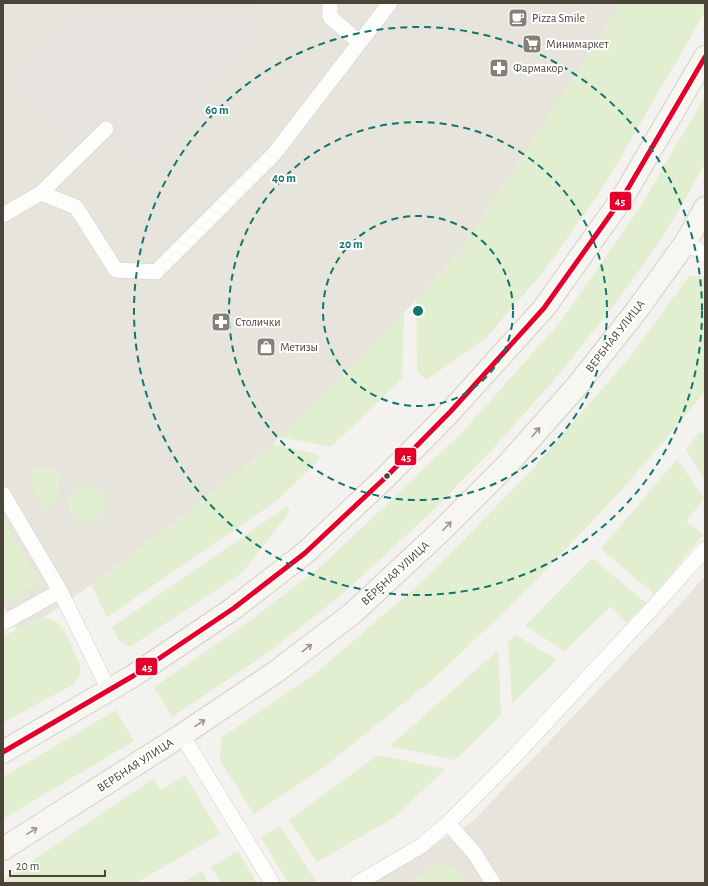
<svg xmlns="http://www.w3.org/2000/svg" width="708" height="886" font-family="'Alegreya Sans',sans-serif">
<rect width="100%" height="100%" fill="#f4f2ee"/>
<g fill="#e7e4dc">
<polygon points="3,3 620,3 603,34 456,256 416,300 355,364 273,444 211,494 91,585 44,617 17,629 3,605"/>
<polygon points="705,576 705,883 368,883 472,822 676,609"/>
</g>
<g fill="#e1eecf">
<polygon points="620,3 705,3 705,12 604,186 544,271 486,338 426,380 417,371 416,300 456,256 603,34"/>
<polygon points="705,96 705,164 666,232 620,297 561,372 491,451 425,518 339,597 266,654 172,717 154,687 246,624 319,568 401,491 467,427 561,321 639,209"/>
<polygon points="689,276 705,276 705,391 676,427 619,493 517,600 431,681 323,768 254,814 220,761 221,738 316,673 425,579 529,473 630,357"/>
<polygon points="404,313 402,379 331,447 280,437 355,364"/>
<polygon points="699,432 705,434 705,480 686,450"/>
<polygon points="273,444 316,454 320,459 278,500 107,617 91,585 211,494"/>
<polygon points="677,459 704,499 686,521 703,535 654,594 601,549"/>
<polygon points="33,466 60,471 56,502 45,509 29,483"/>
<circle cx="87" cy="504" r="18"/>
<polygon points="286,507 290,511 243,572 130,647 119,640 112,627"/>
<polygon points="3,519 40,582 5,604 3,601"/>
<polygon points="592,558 646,603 626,623 611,606 565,651 525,626"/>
<polygon points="44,617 56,621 65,632 80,664 80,674 74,684 3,723 3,637 17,629"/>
<polygon points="516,635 557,660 512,704 508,643"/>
<polygon points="498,650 501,715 455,760 390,746"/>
<polygon points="116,710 134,741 3,819 3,777"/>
<polygon points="378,755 445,769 395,817 317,862 289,820"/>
<polygon points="185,775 220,834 136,883 3,883 3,881 154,778 161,790"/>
<polygon points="280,826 317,883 288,883 261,837"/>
<polygon points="238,851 257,883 221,883 211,867"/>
<path d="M444 864C458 868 460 871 468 883H409V882L434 866Z"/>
<polygon points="202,871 209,883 182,883"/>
</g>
<polygon fill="#e6e3df" points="81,3 253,3 252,52 141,165 96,119 71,144 6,76"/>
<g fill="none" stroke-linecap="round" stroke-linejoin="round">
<defs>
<g id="service">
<polyline points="330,3 330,17 359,42"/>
<polyline points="41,193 106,129"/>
<polyline points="3,215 41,193 76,207 116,270 156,272 274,154 390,3"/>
<polyline points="686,242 705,255"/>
<polyline points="3,494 60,591 109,690"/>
<polyline points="3,623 60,591"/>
<polyline points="182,735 243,835 272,883"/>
<polyline points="448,823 475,854 493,883"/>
<polyline points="358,883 421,846 448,823 513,758 657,603 705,549"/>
</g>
<g id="secondary">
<polyline points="3,752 133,676 234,608 305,553 386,477 451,411 544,308 623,197 705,57"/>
<polyline points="3,849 182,735 277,671 353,613 440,532 507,465 577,386 637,310 686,242 705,208"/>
</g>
</defs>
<use href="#service" stroke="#d2d0cb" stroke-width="16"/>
<use href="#secondary" stroke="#d3cfc5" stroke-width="24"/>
<use href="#service" stroke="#fdfdfc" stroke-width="15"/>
<use href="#secondary" stroke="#f7f6f1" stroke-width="22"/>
<defs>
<polyline id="bus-1" points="3,752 133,676 234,608 305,553 386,477 451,411 544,308 623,197 705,57"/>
</defs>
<use href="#bus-1" stroke="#fff" stroke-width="8"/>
<use href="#bus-1" stroke="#e4002b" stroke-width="5"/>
</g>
<defs><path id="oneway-shaft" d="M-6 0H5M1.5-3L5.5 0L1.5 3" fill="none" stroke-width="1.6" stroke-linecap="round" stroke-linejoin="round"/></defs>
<g stroke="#98948c">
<use href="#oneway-shaft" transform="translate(536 432) rotate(-49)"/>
<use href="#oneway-shaft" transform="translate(447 526) rotate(-45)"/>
<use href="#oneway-shaft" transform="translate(307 648) rotate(-38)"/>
<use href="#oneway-shaft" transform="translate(200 723) rotate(-34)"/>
<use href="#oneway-shaft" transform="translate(32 831) rotate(-32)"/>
</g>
<g fill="none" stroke="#0f766e" stroke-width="2" stroke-dasharray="7 5">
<circle cx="418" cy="311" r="95"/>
<circle cx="418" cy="311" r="189"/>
<circle cx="418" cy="311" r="284"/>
</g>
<defs>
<symbol id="cafe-square" viewBox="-11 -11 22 22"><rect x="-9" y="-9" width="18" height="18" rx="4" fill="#868178" stroke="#fff"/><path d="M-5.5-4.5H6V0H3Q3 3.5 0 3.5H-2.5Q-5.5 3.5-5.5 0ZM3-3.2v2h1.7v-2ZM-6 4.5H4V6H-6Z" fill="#fff"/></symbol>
<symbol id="supermarket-square" viewBox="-11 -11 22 22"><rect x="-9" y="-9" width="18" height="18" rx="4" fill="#868178" stroke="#fff"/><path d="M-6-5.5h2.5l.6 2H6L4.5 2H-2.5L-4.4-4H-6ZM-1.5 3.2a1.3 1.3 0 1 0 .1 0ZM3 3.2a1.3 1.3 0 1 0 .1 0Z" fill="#fff"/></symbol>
<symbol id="pharmacy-square" viewBox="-11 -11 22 22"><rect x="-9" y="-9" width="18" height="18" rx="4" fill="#868178" stroke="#fff"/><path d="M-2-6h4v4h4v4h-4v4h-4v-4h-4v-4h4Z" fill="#fff"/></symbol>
<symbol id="shop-square" viewBox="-11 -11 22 22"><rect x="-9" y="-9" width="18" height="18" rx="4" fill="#868178" stroke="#fff"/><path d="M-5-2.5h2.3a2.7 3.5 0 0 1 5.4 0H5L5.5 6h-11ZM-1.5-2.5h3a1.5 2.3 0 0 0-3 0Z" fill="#fff"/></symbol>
</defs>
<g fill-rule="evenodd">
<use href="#cafe-square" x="507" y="7" width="22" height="22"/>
<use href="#supermarket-square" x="521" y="33" width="22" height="22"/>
<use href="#pharmacy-square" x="488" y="57" width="22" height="22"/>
<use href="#pharmacy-square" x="210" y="311" width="22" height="22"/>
<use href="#shop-square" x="255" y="336" width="22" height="22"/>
</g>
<circle fill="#4b4439" stroke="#fff" stroke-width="1.5" cx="387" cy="476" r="3.5"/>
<g text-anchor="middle" stroke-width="4" stroke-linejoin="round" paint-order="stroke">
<g font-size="12" fill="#4b4439" stroke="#fff" text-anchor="start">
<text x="532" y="22">Pizza Smile</text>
<text x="546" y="48">Минимаркет</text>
<text x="513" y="72">Фармакор</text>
<text x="235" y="326">Столички</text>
<text x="280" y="351">Метизы</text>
</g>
<g font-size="12" fill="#4b4439" stroke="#fff">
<text transform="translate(615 336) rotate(-52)" y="4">ВЕРБНАЯ УЛИЦА</text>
<text transform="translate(395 573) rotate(-43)" y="4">ВЕРБНАЯ УЛИЦА</text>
<text transform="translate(135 765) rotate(-33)" y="4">ВЕРБНАЯ УЛИЦА</text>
</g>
</g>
<circle cx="418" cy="311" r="6" fill="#0f766e" stroke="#fff" stroke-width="2"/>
<g font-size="12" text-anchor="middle" font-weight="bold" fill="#0f766e" stroke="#fff" stroke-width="4" stroke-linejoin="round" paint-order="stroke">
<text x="217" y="114">60 m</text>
<text x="284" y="182">40 m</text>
<text x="351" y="248">20 m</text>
</g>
<g stroke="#fff" stroke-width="1.5">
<rect x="609" y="191" width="23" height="20" rx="4" fill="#e4002b"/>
<rect x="394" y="447" width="23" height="19" rx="4" fill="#e4002b"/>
<rect x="135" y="657" width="23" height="19" rx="4" fill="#e4002b"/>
</g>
<g font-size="11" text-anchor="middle" font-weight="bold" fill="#fff">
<text x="620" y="205">45</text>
<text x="406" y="461">45</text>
<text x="147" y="671">45</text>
</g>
<rect width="708" height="886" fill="none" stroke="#4b4439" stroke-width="8"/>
<path d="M10 870v6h95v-6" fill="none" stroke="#4b4439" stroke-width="2"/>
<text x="16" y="870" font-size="12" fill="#4b4439" stroke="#ffffff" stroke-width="3" paint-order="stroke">20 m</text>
</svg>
